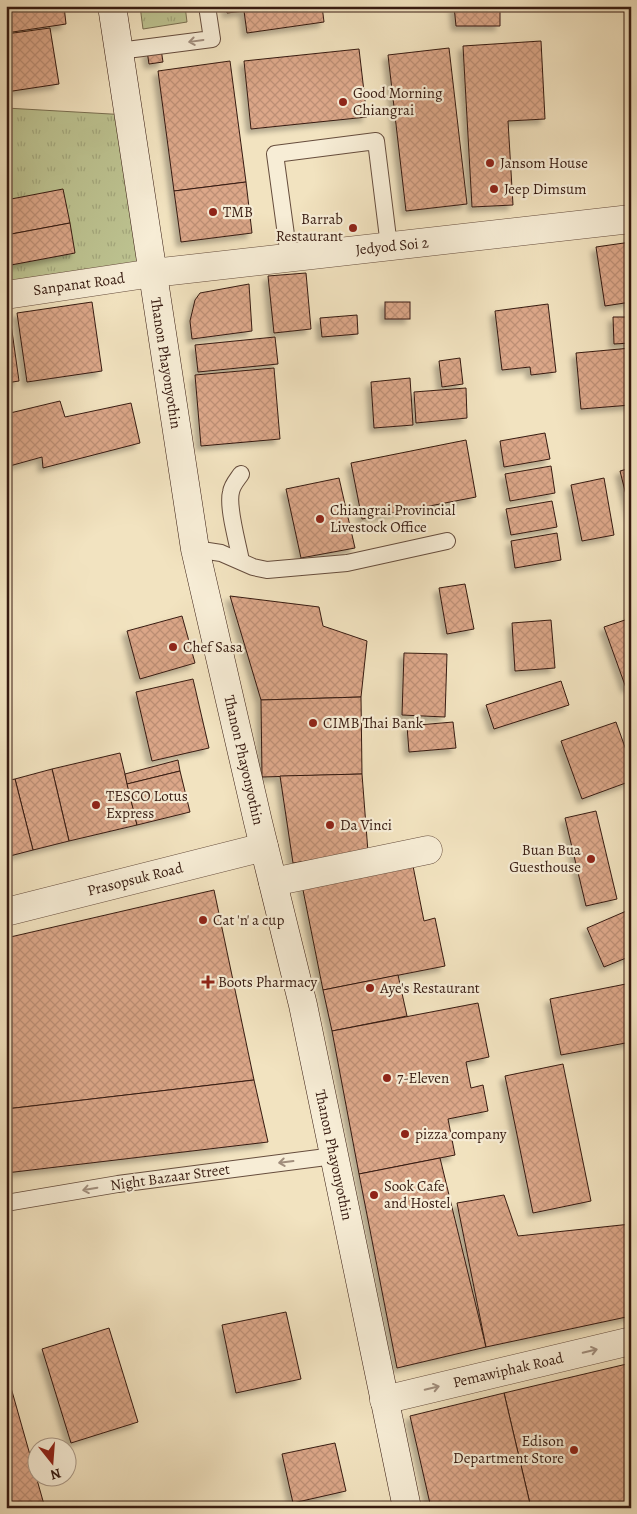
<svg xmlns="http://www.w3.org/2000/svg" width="637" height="1514" font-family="Alegreya,serif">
<defs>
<pattern id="grass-tufts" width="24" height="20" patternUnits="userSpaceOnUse" patternTransform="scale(1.25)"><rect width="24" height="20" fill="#bdc391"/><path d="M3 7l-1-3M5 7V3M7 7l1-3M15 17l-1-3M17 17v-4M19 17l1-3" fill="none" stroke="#a3a77c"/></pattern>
<pattern id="building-cross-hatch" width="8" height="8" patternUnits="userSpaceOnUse" patternTransform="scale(1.25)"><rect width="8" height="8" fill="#dca789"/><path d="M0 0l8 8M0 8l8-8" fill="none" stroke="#bd8f75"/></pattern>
<filter id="shadow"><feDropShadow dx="-4.5" dy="4.5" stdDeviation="2.5" flood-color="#0004"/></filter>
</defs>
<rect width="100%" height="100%" fill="#f2e3c0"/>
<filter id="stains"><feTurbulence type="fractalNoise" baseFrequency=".004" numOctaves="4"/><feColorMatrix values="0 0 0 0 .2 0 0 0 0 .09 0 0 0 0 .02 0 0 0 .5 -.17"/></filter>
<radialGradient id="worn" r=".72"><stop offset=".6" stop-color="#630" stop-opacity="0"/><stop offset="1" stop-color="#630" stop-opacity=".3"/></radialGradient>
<g fill="url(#grass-tufts)" stroke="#7a6f51">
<polygon points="140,6 185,6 187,22 143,29"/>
<polygon points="6,108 128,115 153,273 6,299"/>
</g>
<g fill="url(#building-cross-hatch)" stroke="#371b11" filter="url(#shadow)">
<polygon points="6,6 64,6 66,24 6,33"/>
<polygon points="226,6 322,6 324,22 247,33 244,11 227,13"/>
<polygon points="454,6 500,6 500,26 456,26"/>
<polygon points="50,28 59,84 6,92 6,34"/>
<polygon points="541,41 545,119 508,121 513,205 472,207 463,46"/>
<polygon points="449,48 467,204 406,211 388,55"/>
<polygon points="161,49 163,62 149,64 147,51"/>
<polygon points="359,49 367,117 251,129 244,61"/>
<polygon points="230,61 246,182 174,191 158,71"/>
<polygon points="246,182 252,233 181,242 174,191"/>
<polygon points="63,189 70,223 6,235 6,200"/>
<polygon points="70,223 75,253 11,265 6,235"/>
<polygon points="631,242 631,302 605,306 596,247"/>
<polygon points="306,273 311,329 274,333 268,276"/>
<polygon points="249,284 252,331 192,339 190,321 195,300 200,293"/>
<polygon points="92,302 102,371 27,382 17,313"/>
<rect x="385" y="302" width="25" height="17"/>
<polygon points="548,304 556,372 531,375 530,367 502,370 495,311"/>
<polygon points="357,315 358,334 322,337 320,318"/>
<polygon points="6,317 10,317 19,381 6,383"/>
<polygon points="613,317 631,317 631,343 614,344"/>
<polygon points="275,337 278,364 198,372 195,345"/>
<polygon points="631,348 631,405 581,409 576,353"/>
<polygon points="460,358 463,384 442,387 439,361"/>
<polygon points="274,368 280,439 201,446 195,375"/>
<polygon points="410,378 413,425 374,428 371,382"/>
<polygon points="466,388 467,418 416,423 414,392"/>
<polygon points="60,401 65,417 131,403 140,443 43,468 42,457 6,467 6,414"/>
<polygon points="545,433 550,459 504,467 500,441"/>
<polygon points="466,440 476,497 362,519 351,463"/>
<polygon points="551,466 555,493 510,501 505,474"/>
<polygon points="631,468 631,515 620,471"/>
<polygon points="339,478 355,548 301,558 286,489"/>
<polygon points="604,478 614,535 582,541 571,485"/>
<polygon points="552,501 557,527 511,535 506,509"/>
<polygon points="557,533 561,560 515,568 511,541"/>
<polygon points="465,584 474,629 447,634 439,588"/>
<polygon points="230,596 319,607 323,626 367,641 361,697 261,700"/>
<polygon points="182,616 195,663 140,679 127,631"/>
<polygon points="631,618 631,687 626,688 604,627"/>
<polygon points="551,620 555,668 515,671 512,623"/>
<polygon points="404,653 447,654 445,717 402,715"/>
<polygon points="193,679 209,748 152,761 136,692"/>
<polygon points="561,681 569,705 494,729 486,705"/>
<polygon points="361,697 362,774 262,777 261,700"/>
<polygon points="453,722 456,748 409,752 407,726"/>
<polygon points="616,722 631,764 631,781 582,799 561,741"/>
<polygon points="120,753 137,825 69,841 52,769"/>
<polygon points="178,760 180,771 127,784 125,774"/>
<polygon points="52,769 69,841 33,850 15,779"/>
<polygon points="180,771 190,812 137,825 127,784"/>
<polygon points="362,774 368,852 293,863 280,776"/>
<polygon points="15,779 33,850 6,857 6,781"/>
<polygon points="596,811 617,899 586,906 565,818"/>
<polygon points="412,861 424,921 435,918 445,966 323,990 302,885"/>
<polygon points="214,890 254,1080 6,1109 6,938"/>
<polygon points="631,909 631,956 604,967 587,928"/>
<polygon points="398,975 407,1016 332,1031 323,990"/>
<polygon points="631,983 631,1042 561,1055 550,999"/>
<polygon points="478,1003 489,1057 466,1062 471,1088 483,1085 488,1111 448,1119 455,1155 359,1174 332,1031"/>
<polygon points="563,1064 591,1201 533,1213 505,1076"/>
<polygon points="254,1080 268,1142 6,1173 6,1109"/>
<polygon points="440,1158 486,1347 397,1368 359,1174"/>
<polygon points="504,1195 518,1236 631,1224 631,1316 486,1347 457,1203"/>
<polygon points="286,1312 301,1379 236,1393 222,1325"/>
<polygon points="109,1328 138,1422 71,1443 42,1349"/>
<polygon points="631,1363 631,1508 531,1508 504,1393"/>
<polygon points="6,1370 45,1508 6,1508"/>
<polygon points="504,1393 531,1508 431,1508 410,1416"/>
<polygon points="335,1443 346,1491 293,1503 282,1454"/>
</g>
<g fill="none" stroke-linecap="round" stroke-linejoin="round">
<defs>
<g id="service">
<polyline points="119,51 212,39 207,6"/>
<polyline points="289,257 275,154 376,141 389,246"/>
<path d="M241 474C237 480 232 485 231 492 227 507 238 544 241 561"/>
<polyline points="195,549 221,553 253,567 267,570 347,563 447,541"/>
<polyline points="6,1203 118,1184 334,1156"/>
</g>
<g id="minor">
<polyline points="6,295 153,273"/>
<polyline points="273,882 428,850"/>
<polyline points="384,1400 631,1341"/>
</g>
<g id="tertiary">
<polyline points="153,273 631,219"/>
<polyline points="6,912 264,847"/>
</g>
<polyline id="secondary" points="112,6 195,549 258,822 303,1005 407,1508"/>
</defs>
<use href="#service" stroke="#664d3d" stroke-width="18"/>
<use href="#minor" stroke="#664d3d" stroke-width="29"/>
<use href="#tertiary" stroke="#664d3d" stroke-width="29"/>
<use href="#secondary" stroke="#371b11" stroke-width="29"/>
<use href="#service" stroke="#f7edd6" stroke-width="16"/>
<use href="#minor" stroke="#f7edd6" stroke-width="28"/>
<use href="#tertiary" stroke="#f7edd6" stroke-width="28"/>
<use href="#secondary" stroke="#f7edd6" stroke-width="28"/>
</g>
<defs><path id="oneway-shaft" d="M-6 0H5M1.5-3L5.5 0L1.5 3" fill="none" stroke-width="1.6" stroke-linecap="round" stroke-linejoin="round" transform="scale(1.25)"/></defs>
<g stroke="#a18e7d">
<use href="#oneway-shaft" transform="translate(196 41) rotate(172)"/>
<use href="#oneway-shaft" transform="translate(286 1162) rotate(173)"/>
<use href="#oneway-shaft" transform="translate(90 1189) rotate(170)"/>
<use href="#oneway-shaft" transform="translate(590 1351) rotate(-13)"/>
<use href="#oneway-shaft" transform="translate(432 1388) rotate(-13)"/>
</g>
<g fill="#8f2418" stroke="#f7edd6" stroke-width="2">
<circle cx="343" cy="102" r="5"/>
<circle cx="490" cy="163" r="5"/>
<circle cx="494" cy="189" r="5"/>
<circle cx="213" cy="212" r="5"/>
<circle cx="353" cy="228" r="5"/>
<circle cx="320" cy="519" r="5"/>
<circle cx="173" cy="647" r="5"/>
<circle cx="313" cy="723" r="5"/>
<circle cx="96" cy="805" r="5"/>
<circle cx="330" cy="825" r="5"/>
<circle cx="591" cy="859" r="5"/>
<circle cx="203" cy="920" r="5"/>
<path d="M205.5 974.5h5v5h5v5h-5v5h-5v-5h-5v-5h5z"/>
<circle cx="370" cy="988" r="5"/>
<circle cx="387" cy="1078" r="5"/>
<circle cx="405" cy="1134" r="5"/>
<circle cx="374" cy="1195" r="5"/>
<circle cx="574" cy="1450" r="5"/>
</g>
<g text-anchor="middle" stroke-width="4.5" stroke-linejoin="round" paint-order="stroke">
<g font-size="15" fill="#371b11" stroke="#f7edd6" text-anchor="start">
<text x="353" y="98">Good Morning<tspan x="353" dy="17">Chiangrai</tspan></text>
<text x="500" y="168">Jansom House</text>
<text x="504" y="194">Jeep Dimsum</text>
<text x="223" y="217">TMB</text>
<text x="343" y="224" text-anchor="end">Barrab<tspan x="343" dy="17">Restaurant</tspan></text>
<text x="330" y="515">Chiangrai Provincial<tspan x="330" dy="17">Livestock Office</tspan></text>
<text x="183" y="652">Chef Sasa</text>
<text x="323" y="728">CIMB Thai Bank</text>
<text x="106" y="801">TESCO Lotus<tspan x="106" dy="17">Express</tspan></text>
<text x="340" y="830">Da Vinci</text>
<text x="581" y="855" text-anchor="end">Buan Bua<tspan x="581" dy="17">Guesthouse</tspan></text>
<text x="213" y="925">Cat 'n' a cup</text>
<text x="218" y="987">Boots Pharmacy</text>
<text x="380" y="993">Aye's Restaurant</text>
<text x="397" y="1083">7-Eleven</text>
<text x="415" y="1139">pizza company</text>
<text x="384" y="1191">Sook Cafe<tspan x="384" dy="17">and Hostel</tspan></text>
<text x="564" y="1446" text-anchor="end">Edison<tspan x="564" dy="17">Department Store</tspan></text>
</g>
<g font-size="15" fill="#371b11" stroke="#f7edd6">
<text transform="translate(392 246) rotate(-6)" y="5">Jedyod Soi 2</text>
<text transform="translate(79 284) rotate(-8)" y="5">Sanpanat Road</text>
<text transform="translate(166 363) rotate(81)" y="5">Thanon Phayonyothin</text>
<text transform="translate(244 760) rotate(77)" y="5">Thanon Phayonyothin</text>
<text transform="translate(135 879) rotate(-14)" y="5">Prasopsuk Road</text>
<text transform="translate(334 1155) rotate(78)" y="5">Thanon Phayonyothin</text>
<text transform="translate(170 1177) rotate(-8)" y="5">Night Bazaar Street</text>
<text transform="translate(508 1370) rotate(-13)" y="5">Pemawiphak Road</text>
</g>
</g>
<rect width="637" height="1514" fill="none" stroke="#f2e3c0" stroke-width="25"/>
<rect x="8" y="8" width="622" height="1499" fill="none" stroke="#371b11" stroke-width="2.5"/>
<rect x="12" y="12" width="612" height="1489" fill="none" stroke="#371b11"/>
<g transform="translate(52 1462) rotate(163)"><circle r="24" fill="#f7edd6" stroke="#aa9987"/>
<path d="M0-4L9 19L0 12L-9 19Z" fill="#8f2418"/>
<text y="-8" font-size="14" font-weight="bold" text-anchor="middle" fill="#371b11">N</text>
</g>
<rect width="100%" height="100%" filter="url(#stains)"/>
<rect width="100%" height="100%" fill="url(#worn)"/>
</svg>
